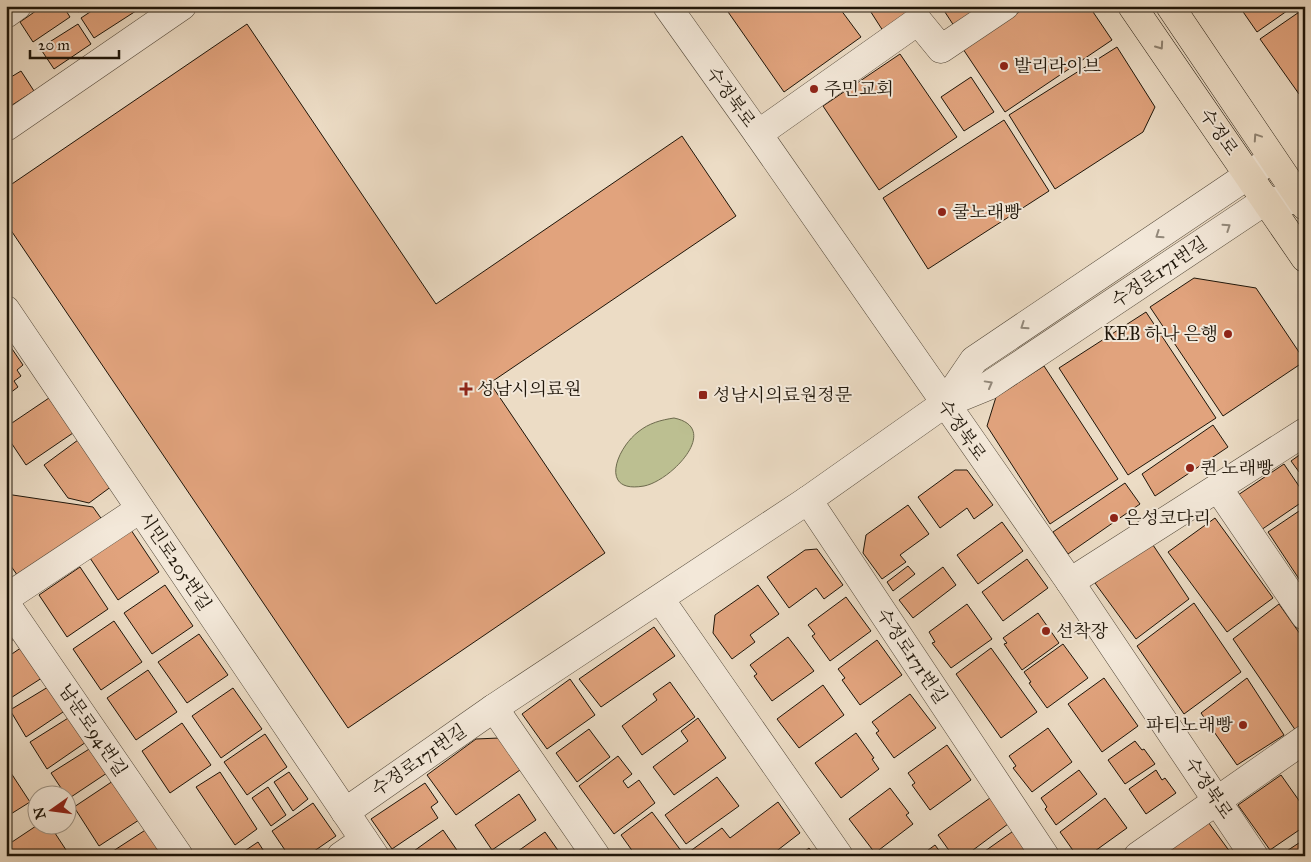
<svg xmlns="http://www.w3.org/2000/svg" width="1311" height="862" font-family="'IM FELL Great Primer','Noto Serif KR',serif">
<rect width="100%" height="100%" fill="#ecdcc5"/>
<filter id="stains"><feTurbulence type="fractalNoise" baseFrequency=".004" numOctaves="4"/><feColorMatrix values="0 0 0 0 .2 0 0 0 0 .09 0 0 0 0 .02 0 0 0 .5 -.17"/></filter>
<radialGradient id="worn" r=".72"><stop offset=".6" stop-color="#630" stop-opacity="0"/><stop offset="1" stop-color="#630" stop-opacity=".3"/></radialGradient>
<path fill="#bcbf91" stroke="#6d6a4d" d="M674 418C722 428 671 481 644 486 599 494 616 449 638 432 649 423 661 420 674 418Z"/>
<g fill="#e1a37d" stroke="#1e1509">
<polygon points="43,6 63,6 70,17 33,42 20,22"/>
<polygon points="74,6 86,6 78,12"/>
<polygon points="99,6 138,6 139,9 94,38 81,18"/>
<polygon points="730,6 838,6 861,37 784,92 726,9"/>
<polygon points="867,6 926,6 885,34"/>
<polygon points="941,6 995,6 958,32"/>
<polygon points="1028,6 1089,6 1112,40 1005,112 963,49"/>
<polygon points="1239,6 1294,6 1257,32"/>
<polygon points="1305,8 1305,90 1299,94 1260,39"/>
<polygon points="78,24 91,44 54,69 40,48"/>
<polygon points="247,24 436,304 682,136 736,216 490,383 605,553 348,728 6,223 6,188"/>
<polygon points="1117,47 1155,107 1143,132 1055,189 1009,115"/>
<polygon points="900,54 957,137 879,190 823,106"/>
<polygon points="21,71 34,91 6,109 6,80"/>
<polygon points="971,77 994,112 964,131 941,97"/>
<polygon points="1004,120 1049,191 928,269 883,198"/>
<polygon points="1194,278 1256,288 1305,361 1223,416 1150,307"/>
<polygon points="1146,312 1216,418 1128,475 1059,368"/>
<polygon points="6,340 23,365 17,370 21,376 14,381 18,387 6,396"/>
<polygon points="1044,366 1118,479 1050,524 987,426 996,397"/>
<polygon points="49,398 73,433 26,465 6,435 6,427"/>
<polygon points="1213,425 1228,447 1155,496 1142,474"/>
<polygon points="78,440 112,486 89,503 68,498 44,465"/>
<polygon points="1305,451 1305,480 1291,461"/>
<polygon points="1284,464 1305,495 1305,500 1261,530 1238,495"/>
<polygon points="955,470 967,470 993,505 974,519 967,508 940,528 918,497"/>
<polygon points="1125,483 1140,504 1068,554 1053,532"/>
<polygon points="6,494 93,507 103,521 20,579 6,559"/>
<polygon points="908,505 929,534 900,555 906,562 882,579 863,553 866,535"/>
<polygon points="1305,507 1305,588 1268,532"/>
<polygon points="1215,518 1273,598 1227,632 1168,552"/>
<polygon points="1002,522 1023,551 978,584 957,555"/>
<polygon points="131,530 159,572 118,600 90,558"/>
<polygon points="1151,542 1189,599 1136,639 1095,583"/>
<polygon points="817,549 843,585 824,599 816,588 789,608 767,577 805,550"/>
<polygon points="1027,559 1048,588 1003,621 982,592"/>
<polygon points="908,566 915,574 893,591 887,582"/>
<polygon points="80,567 108,609 67,637 39,595"/>
<polygon points="943,567 956,585 913,618 899,600"/>
<polygon points="165,585 193,626 152,654 124,613"/>
<polygon points="758,585 779,614 750,635 755,642 732,659 713,633 715,615"/>
<polygon points="846,597 871,631 830,661 812,636 815,634 808,625"/>
<polygon points="1194,603 1241,672 1184,714 1137,646"/>
<polygon points="967,604 992,639 951,668 932,643 935,642 929,632"/>
<polygon points="1279,604 1305,641 1305,725 1296,731 1233,639"/>
<polygon points="1038,613 1059,643 1022,670 1004,644 1007,643 1003,638"/>
<polygon points="6,617 19,636 6,644"/>
<polygon points="114,621 142,662 101,690 73,649"/>
<polygon points="654,627 675,656 601,707 579,679"/>
<polygon points="199,634 228,675 187,703 158,662"/>
<polygon points="788,637 814,671 772,701 754,676 757,674 750,665"/>
<polygon points="877,640 902,675 860,705 842,680 845,678 838,669"/>
<polygon points="1063,644 1088,678 1047,708 1029,683 1031,682 1024,672"/>
<polygon points="25,645 45,676 6,701 6,658"/>
<polygon points="991,648 1037,712 1001,738 956,674"/>
<polygon points="148,670 177,712 136,740 107,698"/>
<polygon points="1104,678 1138,726 1102,752 1068,704"/>
<polygon points="1247,678 1284,735 1237,765 1201,713"/>
<polygon points="570,679 595,715 547,749 522,714"/>
<polygon points="670,682 695,717 642,755 622,726 657,700 653,694"/>
<polygon points="53,684 69,708 26,737 10,710"/>
<polygon points="823,685 844,715 799,748 777,719"/>
<polygon points="233,688 262,729 221,758 192,716"/>
<polygon points="910,694 936,728 894,758 876,733 879,731 872,722"/>
<polygon points="73,715 89,740 47,769 30,742"/>
<polygon points="698,718 726,758 674,795 653,767 688,741 681,731"/>
<polygon points="182,723 211,765 170,793 142,751"/>
<polygon points="1048,728 1072,762 1032,792 1013,768 1016,766 1009,756"/>
<polygon points="589,729 610,757 577,782 556,753"/>
<polygon points="856,733 874,758 872,759 879,769 841,798 815,763"/>
<polygon points="265,734 287,767 247,795 224,762"/>
<polygon points="499,738 520,770 456,815 427,775 476,739"/>
<polygon points="1135,741 1142,750 1144,749 1155,764 1125,784 1108,760"/>
<polygon points="947,745 971,780 930,810 912,785 915,783 908,773"/>
<polygon points="94,746 110,771 68,799 68,794 65,794 51,773"/>
<polygon points="618,756 632,774 623,781 628,788 639,780 655,803 614,834 579,786"/>
<polygon points="1079,770 1097,794 1056,825 1045,809 1047,807 1041,798"/>
<polygon points="1156,770 1162,780 1165,778 1176,793 1146,814 1129,789"/>
<polygon points="220,772 257,829 235,845 196,787"/>
<polygon points="289,772 308,799 293,811 274,782"/>
<polygon points="11,773 30,802 6,817 6,776"/>
<polygon points="1281,775 1305,809 1305,826 1270,850 1238,805"/>
<polygon points="717,777 739,806 686,844 665,815"/>
<polygon points="116,779 142,818 99,846 74,807"/>
<polygon points="425,783 438,802 431,807 438,818 392,849 371,819"/>
<polygon points="268,787 286,815 271,826 252,798"/>
<polygon points="890,788 909,813 906,815 913,824 875,853 849,819"/>
<polygon points="519,794 536,820 492,850 475,825"/>
<polygon points="990,798 1008,824 965,856 953,856 938,835"/>
<polygon points="1105,798 1127,828 1088,856 1077,856 1060,832"/>
<polygon points="778,802 800,833 770,856 692,856 689,852 722,828 730,838"/>
<polygon points="313,803 336,836 307,856 289,856 272,831"/>
<polygon points="652,812 685,856 636,856 621,835"/>
<polygon points="1203,815 1233,856 1162,856"/>
<polygon points="39,824 49,824 70,856 9,856 6,852 6,846"/>
<polygon points="150,827 168,856 107,856 107,855"/>
<polygon points="1019,827 1033,846 1023,854 1024,856 978,856"/>
<polygon points="443,830 461,856 407,856"/>
<polygon points="545,832 562,856 511,856"/>
<polygon points="1305,839 1305,856 1279,856"/>
<polygon points="258,842 267,856 237,856"/>
<polygon points="935,845 943,856 920,856"/>
<polygon points="809,848 815,856 799,856"/>
</g>
<g fill="none" stroke-linecap="round" stroke-linejoin="round">
<defs>
<g id="minor">
<polyline points="667,6 758,134 1070,582 1254,856"/>
<polyline points="6,14 17,6"/>
<polyline points="6,127 182,6"/>
<polyline points="758,134 918,21 941,49 1005,6"/>
<polyline points="6,310 375,856"/>
<polyline points="944,404 974,360 1272,159"/>
<polyline points="1218,488 1305,616"/>
<polyline points="808,500 1045,856"/>
<polyline points="1070,582 1305,432"/>
<polyline points="6,598 140,509"/>
<polyline points="660,599 839,856"/>
<polyline points="6,604 179,856"/>
<polyline points="494,708 596,856"/>
<polyline points="345,812 494,708 808,500 944,404 988,386 1265,201 1301,200 1305,197"/>
<polyline points="341,856 364,840"/>
<polyline points="1138,856 1305,739"/>
</g>
<g id="major">
<polyline points="1132,6 1305,258"/>
<polyline points="1170,6 1305,206"/>
</g>
</defs>
<use href="#minor" stroke="#524738" stroke-width="29"/>
<use href="#major" stroke="#1e1509" stroke-width="29"/>
<use href="#minor" stroke="#f3e8d9" stroke-width="28"/>
<use href="#major" stroke="#ecdcc5" stroke-width="28"/>
</g>
<defs><path id="oneway-chevron" d="M-2-3.5L2.5 0L-2 3.5" fill="none" stroke-width="1.6" stroke-linecap="round" stroke-linejoin="round" transform="scale(1.25)"/></defs>
<g stroke="#8f8270">
<use href="#oneway-chevron" transform="translate(1160 46) rotate(55)"/>
<use href="#oneway-chevron" transform="translate(1257 137) rotate(-124)"/>
</g>
<g stroke="#93897b">
<use href="#oneway-chevron" transform="translate(1227 227) rotate(-34)"/>
<use href="#oneway-chevron" transform="translate(1159 235) rotate(146)"/>
<use href="#oneway-chevron" transform="translate(1024 326) rotate(146)"/>
<use href="#oneway-chevron" transform="translate(989 384) rotate(-29)"/>
</g>
<g fill="#8f2418" stroke="#f3e8d9" stroke-width="2">
<circle cx="1004" cy="66" r="5"/>
<circle cx="814" cy="89" r="5"/>
<circle cx="942" cy="212" r="5"/>
<circle cx="1228" cy="334" r="5"/>
<path d="M463.5 381.5h5v5h5v5h-5v5h-5v-5h-5v-5h5z"/>
<rect x="698" y="390" width="10" height="10" rx="2.5"/>
<circle cx="1190" cy="468" r="5"/>
<circle cx="1114" cy="518" r="5"/>
<circle cx="1046" cy="631" r="5"/>
<circle cx="1243" cy="725" r="5"/>
</g>
<g text-anchor="middle" stroke-width="4" stroke-linejoin="round" paint-order="stroke">
<g font-size="18" fill="#1e1509" stroke="#f3e8d9" text-anchor="start">
<text x="1014" y="72">발리라이브</text>
<text x="824" y="95">주민교회</text>
<text x="952" y="218">쿨노래빵</text>
<text x="1218" y="340" text-anchor="end">KEB 하나 은행</text>
<text x="477" y="395">성남시의료원</text>
<text x="713" y="401">성남시의료원정문</text>
<text x="1200" y="474">퀸 노래빵</text>
<text x="1124" y="524">은성코다리</text>
<text x="1056" y="637">선착장</text>
<text x="1233" y="731" text-anchor="end">파티노래빵</text>
</g>
<g font-size="18" fill="#1e1509" stroke="#f3e8d9">
<text transform="translate(731 97) rotate(54)" y="6">수정북로</text>
<text transform="translate(1219 132) rotate(55)" y="6">수정로</text>
<text transform="translate(1159 272) rotate(-34)" y="6">수정로171번길</text>
<text transform="translate(962 430) rotate(55)" y="6">수정북로</text>
<text transform="translate(175 561) rotate(56)" y="6">시민로205번길</text>
<text transform="translate(912 656) rotate(56)" y="6">수정로171번길</text>
<text transform="translate(93 730) rotate(56)" y="6">남문로94번길</text>
<text transform="translate(419 760) rotate(-35)" y="6">수정로171번길</text>
<text transform="translate(1209 788) rotate(56)" y="6">수정북로</text>
</g>
</g>
<rect width="1311" height="862" fill="none" stroke="#ecdcc5" stroke-width="25"/>
<rect x="8" y="8" width="1296" height="847" fill="none" stroke="#1e1509" stroke-width="2.5"/>
<rect x="12" y="12" width="1286" height="837" fill="none" stroke="#1e1509"/>
<g transform="translate(52 810) rotate(256)"><circle r="24" fill="#f3e8d9" stroke="#9e9486"/>
<path d="M0-4L9 19L0 12L-9 19Z" fill="#8f2418"/>
<text y="-8" font-size="14" font-weight="bold" text-anchor="middle" fill="#1e1509">N</text>
</g>
<path d="M30 50v8h89v-8" fill="none" stroke="#1e1509" stroke-width="2.5"/>
<text x="38" y="50" font-size="15" fill="#1e1509" stroke="#f3e8d9" stroke-width="4" paint-order="stroke">20 m</text>
<rect width="100%" height="100%" filter="url(#stains)"/>
<rect width="100%" height="100%" fill="url(#worn)"/>
</svg>
